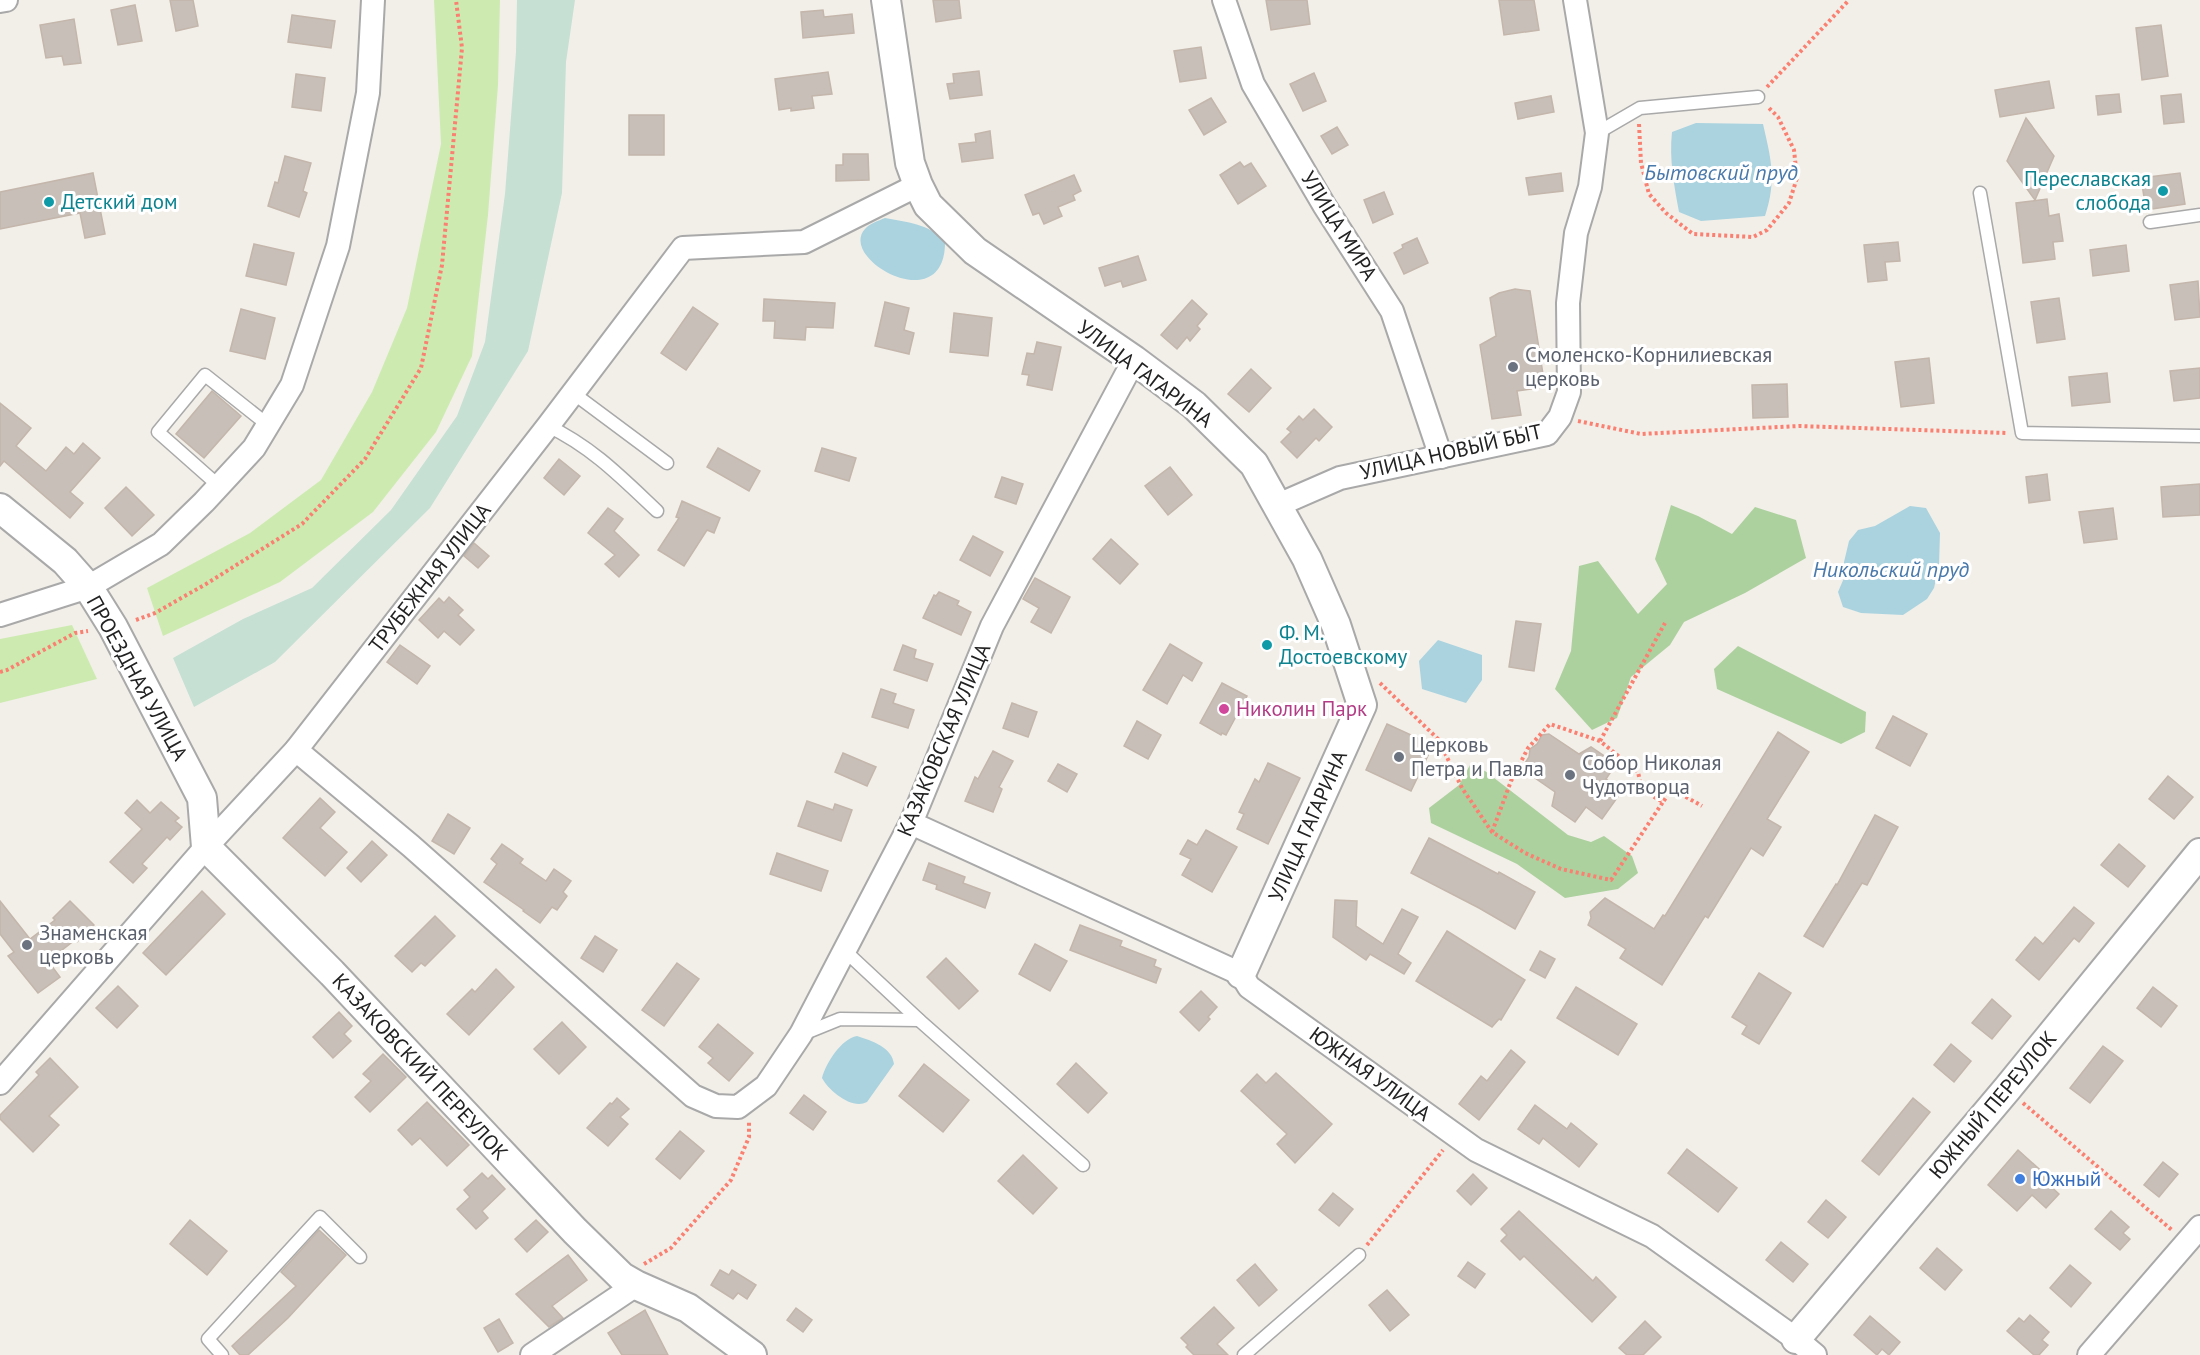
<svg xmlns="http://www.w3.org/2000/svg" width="2200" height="1355" font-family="'PT Sans',sans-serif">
<rect width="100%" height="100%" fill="#f2efe9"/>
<g fill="#cdebb0">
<polygon points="434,0 500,0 498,85 488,215 472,356 436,432 373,512 280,582 163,636 147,588 250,533 321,480 372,392 407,308 441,144"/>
<polygon points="72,625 97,679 0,703 0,639"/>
</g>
<g fill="#add19e">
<polygon points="1671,505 1698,516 1732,534 1755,507 1796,520 1806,558 1745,593 1684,622 1670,645 1631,677 1617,718 1592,730 1555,689 1571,651 1579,566 1598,561 1638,614 1667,584 1655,559"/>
<polygon points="1738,646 1866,712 1865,732 1841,744 1717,689 1714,669"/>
<polygon points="1470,765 1485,771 1568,835 1591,842 1604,836 1632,856 1638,873 1618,889 1565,898 1517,864 1431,823 1429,808 1459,785"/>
</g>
<polygon fill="#c6e0d4" points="517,0 575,0 566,62 562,193 528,351 430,508 275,662 194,707 173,658 243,619 312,588 391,510 457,416 485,342 505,194 516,52"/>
<g fill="#aad3df">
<path d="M1696 123 1763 124C1771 159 1777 180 1765 216L1701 221 1679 212C1674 185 1669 159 1672 132Z"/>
<path d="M885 218C908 222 927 224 945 240 947 321 837 259 865 229 870 223 878 221 885 218Z"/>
<polygon points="1910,506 1926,508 1940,533 1939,566 1934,588 1927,599 1903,615 1861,613 1843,607 1838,592 1844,578 1844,562 1849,541 1858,530 1875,526"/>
<polygon points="1438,640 1482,655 1482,680 1466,703 1422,689 1419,661"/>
<path d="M857 1036C872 1041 892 1047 894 1064L867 1102C852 1110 829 1091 822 1078 826 1063 841 1039 857 1036Z"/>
</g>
<g fill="#c7bfb8" stroke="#c4b6ab" stroke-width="1.5">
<polygon points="170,0 193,0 198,26 176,31"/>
<polygon points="933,0 959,0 961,18 936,22"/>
<polygon points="1266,0 1307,0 1310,24 1271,30"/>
<polygon points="1499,0 1534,0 1539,30 1504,35"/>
<polygon points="135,5 142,41 118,45 111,10"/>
<polygon points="823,10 824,17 852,14 854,33 803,38 801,12"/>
<polygon points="292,15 335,21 331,48 288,42"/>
<polygon points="74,19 81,63 64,65 62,56 46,58 40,25"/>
<polygon points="2161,25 2168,76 2142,80 2136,28"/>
<polygon points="1201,47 1206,78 1180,82 1174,51"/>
<polygon points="979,71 982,95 950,99 947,84 954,83 953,74"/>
<polygon points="828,72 832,94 812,96 814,108 791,111 791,108 779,110 775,79"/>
<polygon points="1314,73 1326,101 1303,111 1290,84"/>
<polygon points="296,74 325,78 321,111 292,107"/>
<polygon points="2049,81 2054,108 2000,117 1995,90"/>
<polygon points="2119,94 2121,112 2098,115 2096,96"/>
<polygon points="2181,94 2184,122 2164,124 2161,96"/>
<polygon points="1551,96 1554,112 1518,119 1515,103"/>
<polygon points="1211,98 1226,122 1204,135 1189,110"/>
<rect x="629" y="115" width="35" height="40"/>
<polygon points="2026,118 2054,156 2035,200 2007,161"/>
<polygon points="1337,127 1348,145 1332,154 1321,136"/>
<polygon points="990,131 993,158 962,162 959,144 976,142 975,134"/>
<polygon points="843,154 868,154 869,180 836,181 836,165 843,165"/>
<polygon points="285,156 311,163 303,191 307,193 299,217 268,206 275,182 278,183"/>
<polygon points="1240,162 1244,167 1251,163 1266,186 1238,204 1220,175"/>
<polygon points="93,173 105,234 85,238 80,213 0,229 0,192"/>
<polygon points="1561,173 1563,191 1529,195 1526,178"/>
<polygon points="2180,173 2185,204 2146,210 2141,178"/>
<polygon points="1074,175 1081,191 1073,195 1075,200 1058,207 1062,216 1044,224 1039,213 1033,215 1025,195"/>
<polygon points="1384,192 1393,214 1373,223 1364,200"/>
<polygon points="2047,199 2049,216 2059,214 2063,241 2053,242 2055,259 2023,263 2016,203"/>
<polygon points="1417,238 1428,263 1404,274 1394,253 1403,248 1402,245"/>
<polygon points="1898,242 1900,261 1885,262 1887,280 1868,282 1864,245"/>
<polygon points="254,244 294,253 286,285 246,276"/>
<polygon points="2126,245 2129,271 2093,276 2090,250"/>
<polygon points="1138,256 1146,280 1123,287 1121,281 1105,286 1099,268"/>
<polygon points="2198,281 2200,317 2175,320 2170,285"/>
<polygon points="1515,289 1530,291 1545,387 1517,391 1521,415 1492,419 1480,345 1496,336 1490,298 1499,293"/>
<polygon points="2059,298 2065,339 2037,343 2031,302"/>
<polygon points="764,299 835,303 833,328 806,327 805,340 774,338 775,321 763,321"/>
<polygon points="1192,300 1207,314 1197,326 1200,329 1190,341 1187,337 1177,349 1161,335"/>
<polygon points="885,302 909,308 904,330 914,333 909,354 875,346"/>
<polygon points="693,307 718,324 686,370 661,353"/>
<polygon points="241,309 275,318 265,359 230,351"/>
<polygon points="954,313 992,318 988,356 950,352"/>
<polygon points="1037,342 1061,347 1052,390 1027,385 1029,375 1022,374 1027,353 1034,354"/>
<polygon points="1929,358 1934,403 1901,407 1895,362"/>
<polygon points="2200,368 2200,398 2174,401 2170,371"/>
<polygon points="1251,369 1271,388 1249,412 1228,394"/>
<polygon points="2107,373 2110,402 2072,406 2069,377"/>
<polygon points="1787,384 1788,417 1753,418 1752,385"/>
<polygon points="212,391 241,416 204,458 176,434"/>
<polygon points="0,403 31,428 16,446 46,471 66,447 74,454 83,443 100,458 70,492 83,503 70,518 4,461 0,466"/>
<polygon points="1314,409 1332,427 1319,441 1316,438 1297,458 1281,442 1291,432 1287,429 1299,416 1303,420"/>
<polygon points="718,448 760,471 749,491 707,467"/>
<polygon points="822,448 856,458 849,481 815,471"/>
<polygon points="559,459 580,476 564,495 544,478"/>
<polygon points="1170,467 1192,495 1168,515 1145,486"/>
<polygon points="2047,474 2050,500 2029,503 2026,477"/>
<polygon points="1002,477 1023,484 1016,504 995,497"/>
<polygon points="2200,484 2200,515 2163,517 2161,487"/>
<polygon points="126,487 154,515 132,536 105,508"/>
<polygon points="682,501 720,518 714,533 707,530 684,566 658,550 679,518 676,517"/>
<polygon points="608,508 623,519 614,531 639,555 619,577 605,564 615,555 588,533"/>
<polygon points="2113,508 2117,539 2084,543 2079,512"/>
<polygon points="973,536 1003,552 990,576 960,560"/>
<polygon points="1111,539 1138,564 1120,584 1093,559"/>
<polygon points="474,543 489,556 478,568 464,556"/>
<polygon points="1035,578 1070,597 1051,633 1031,622 1039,608 1023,599"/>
<polygon points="939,592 959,601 957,605 971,612 961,635 923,618 934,595 936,596"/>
<polygon points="449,597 463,610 458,615 474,630 460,645 444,631 438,638 419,620 439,598 444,603"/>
<polygon points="1516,621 1541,624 1534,671 1509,667"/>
<polygon points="1170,644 1202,663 1192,681 1183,675 1167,704 1143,690"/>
<polygon points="400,645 430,666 417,684 387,662"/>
<polygon points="903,645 916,650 914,658 933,664 927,681 894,670"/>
<polygon points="1222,683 1247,696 1226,735 1222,733 1221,735 1200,723"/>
<polygon points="881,689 896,694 893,703 914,710 908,728 872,717"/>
<polygon points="1012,703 1037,712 1028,737 1003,728"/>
<polygon points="1893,716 1927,734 1910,766 1876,748"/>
<polygon points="1137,721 1161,735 1148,759 1124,746"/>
<polygon points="1387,724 1433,745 1411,791 1366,770"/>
<polygon points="1778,732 1809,752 1767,819 1781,827 1763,856 1751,848 1708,918 1705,916 1662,985 1620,958 1626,949 1588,925 1591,918 1590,912 1605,898 1654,929 1663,915 1665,916"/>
<polygon points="1549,734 1579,754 1591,747 1616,764 1606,779 1622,791 1602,819 1586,807 1575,822 1552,806 1555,792 1525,771 1524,765 1529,757 1530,749 1537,744 1542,735"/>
<polygon points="993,751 1013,761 999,787 1002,789 993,812 965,801 975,777 978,779"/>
<polygon points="843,753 876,767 867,786 835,772"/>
<polygon points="1268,763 1300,778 1268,844 1237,829 1244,814 1239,812 1255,779 1259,782"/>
<polygon points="1058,764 1077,774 1067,792 1048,781"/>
<polygon points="2168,776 2193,797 2174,819 2149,799"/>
<polygon points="320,798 335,812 320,828 347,852 325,876 283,838"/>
<polygon points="137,800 150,813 161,802 179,818 175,821 182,827 170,840 167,837 142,864 147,868 133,883 110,862 142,829 125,813"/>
<polygon points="807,801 833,810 835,804 852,810 841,841 798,826"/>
<polygon points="448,814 470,828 454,854 432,841"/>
<polygon points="1875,815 1898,827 1867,885 1862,883 1823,947 1804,936 1836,884 1837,885"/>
<polygon points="1206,830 1237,847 1212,892 1182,875 1191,859 1180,854 1188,840 1197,845"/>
<polygon points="1429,838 1498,874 1499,872 1535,892 1515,929 1479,908 1411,873"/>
<polygon points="372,841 387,855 361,882 347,868"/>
<polygon points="502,844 523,859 520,863 546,881 554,869 571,881 563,892 567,896 557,910 552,907 540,923 523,911 524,910 484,882 497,864 491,859"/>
<polygon points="2119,844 2145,866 2128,887 2101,865"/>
<polygon points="777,853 828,871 821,891 770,874"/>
<polygon points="929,863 965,877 963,883 990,893 985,908 936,889 937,885 923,880"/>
<polygon points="202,891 225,914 166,975 143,953"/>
<polygon points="1335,900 1357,901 1356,926 1383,944 1402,909 1418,917 1398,954 1411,963 1404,974 1370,954 1366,960 1333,937"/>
<polygon points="0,901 30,939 55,920 53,918 70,901 94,925 77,942 75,940 48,961 60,977 38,993 8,956 14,952 0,934"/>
<polygon points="2074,907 2094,923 2079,942 2074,938 2039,980 2016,960 2035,937 2043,944"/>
<polygon points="435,916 455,936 425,966 421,963 412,972 395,956"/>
<polygon points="1080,925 1122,941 1120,946 1156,960 1154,966 1161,969 1156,983 1070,950"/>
<polygon points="1447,931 1525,980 1501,1020 1499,1019 1492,1027 1416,981"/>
<polygon points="595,936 617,950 603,972 581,958"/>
<polygon points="1035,944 1067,961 1050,991 1019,974"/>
<polygon points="1540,951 1555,959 1545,978 1530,970"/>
<polygon points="946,958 978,991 959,1009 927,977"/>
<polygon points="677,963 699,979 664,1026 642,1010"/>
<polygon points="496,969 514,987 469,1035 447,1014 472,989 475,992"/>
<polygon points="1759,973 1791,993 1759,1044 1742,1034 1747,1026 1732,1017"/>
<polygon points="118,986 138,1006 117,1028 96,1008"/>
<polygon points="1576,987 1637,1024 1618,1055 1557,1018"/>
<polygon points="2153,987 2177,1006 2161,1027 2137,1008"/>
<polygon points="1201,991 1217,1007 1208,1017 1210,1019 1199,1031 1180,1012"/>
<polygon points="1992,999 2011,1016 1992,1039 1972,1023"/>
<polygon points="339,1012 352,1026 344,1034 351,1041 333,1058 313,1037"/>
<polygon points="562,1022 586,1047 559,1074 534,1049"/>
<polygon points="718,1024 753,1053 729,1081 708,1063 713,1058 699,1047"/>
<polygon points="1951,1044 1971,1061 1954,1082 1934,1065"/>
<polygon points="2103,1046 2123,1061 2090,1103 2070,1088"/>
<polygon points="1511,1050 1525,1062 1479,1120 1459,1104 1481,1076 1487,1081"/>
<polygon points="383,1054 406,1077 370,1112 355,1097 371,1081 363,1074"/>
<polygon points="50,1058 78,1087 49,1116 59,1125 33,1152 0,1119 0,1115 39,1075 36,1072"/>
<polygon points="1076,1063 1107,1093 1088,1113 1057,1084"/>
<polygon points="924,1064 969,1100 943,1132 899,1096"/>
<polygon points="1276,1073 1332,1124 1295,1163 1277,1144 1287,1134 1241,1091 1257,1074 1266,1083"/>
<polygon points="804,1095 826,1112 813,1130 790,1113"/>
<polygon points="617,1098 629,1109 620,1117 628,1124 608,1146 587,1128 610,1103 612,1104"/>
<polygon points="1913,1098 1930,1112 1879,1175 1862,1161"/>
<polygon points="427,1102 469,1145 447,1166 420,1138 412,1145 398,1130"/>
<polygon points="1535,1105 1567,1129 1571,1123 1597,1144 1579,1167 1543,1138 1539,1144 1518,1129"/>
<polygon points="680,1131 704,1151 680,1179 656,1159"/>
<polygon points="1687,1149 1737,1188 1718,1212 1668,1173"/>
<polygon points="2018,1150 2048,1177 2045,1181 2059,1194 2046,1208 2032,1195 2017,1211 1988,1185"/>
<polygon points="1023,1155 1057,1188 1033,1214 998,1181"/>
<polygon points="2163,1162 2178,1174 2159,1197 2144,1185"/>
<polygon points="482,1173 488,1179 492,1175 505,1189 482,1211 488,1218 476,1229 457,1209 470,1197 464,1190"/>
<polygon points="1473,1174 1487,1188 1471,1205 1457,1191"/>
<polygon points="1333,1193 1353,1209 1339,1226 1319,1210"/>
<polygon points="1826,1200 1846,1217 1828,1238 1808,1222"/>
<polygon points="1519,1211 1593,1281 1596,1277 1616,1297 1592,1322 1524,1256 1520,1260 1501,1241 1507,1235 1501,1229"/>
<polygon points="2111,1211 2129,1227 2123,1233 2130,1239 2120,1250 2095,1229"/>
<polygon points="190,1220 227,1251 207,1275 170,1244"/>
<polygon points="536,1220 548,1232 527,1252 515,1239"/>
<polygon points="319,1230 346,1255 288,1318 248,1355 240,1355 232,1346 296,1286 281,1272"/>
<polygon points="1781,1242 1808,1264 1793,1282 1766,1260"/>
<polygon points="1937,1248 1962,1270 1945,1290 1920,1268"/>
<polygon points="568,1255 587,1280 552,1306 563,1318 549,1327 516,1294"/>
<polygon points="1468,1262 1485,1274 1475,1288 1458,1276"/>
<polygon points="1255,1264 1277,1290 1259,1306 1237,1280"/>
<polygon points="2070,1265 2091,1283 2071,1307 2050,1288"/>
<polygon points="720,1270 729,1275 732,1270 756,1285 747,1299 738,1293 733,1299 711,1285"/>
<polygon points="1387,1290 1409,1315 1390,1331 1369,1305"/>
<polygon points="1214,1307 1234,1328 1217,1344 1228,1355 1194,1355 1186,1347 1188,1345 1181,1338"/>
<polygon points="796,1308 812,1320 803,1332 787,1320"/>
<polygon points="645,1310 668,1355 622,1355 608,1333"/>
<polygon points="2030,1315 2049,1332 2042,1340 2048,1345 2039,1355 2034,1355 2007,1331 2019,1318 2024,1322"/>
<polygon points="1870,1316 1900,1342 1889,1355 1882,1349 1877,1355 1854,1335"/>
<polygon points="499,1319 513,1343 498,1352 484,1328"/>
<polygon points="1645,1321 1661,1337 1643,1355 1627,1355 1619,1348"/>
</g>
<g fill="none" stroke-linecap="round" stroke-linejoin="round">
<defs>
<g id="service">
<polyline points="1597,133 1640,108 1758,97"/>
<polyline points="1980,193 2022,433 2200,436"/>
<polyline points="2150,222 2200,215"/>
<polyline points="573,393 667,463"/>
<path d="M548 426C592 447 622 478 657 511"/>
<polyline points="219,486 158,432 205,375 268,425"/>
<polyline points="844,950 919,1020 1083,1165"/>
<polyline points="803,1034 840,1019 919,1020"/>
<polyline points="222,1355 208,1339 320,1217 360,1257"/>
<polyline points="1244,1355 1359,1255"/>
</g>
<g id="minor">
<polyline points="1224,0 1253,84 1324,205 1392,311 1441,457"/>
<polyline points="0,1 6,0"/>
<polyline points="1278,505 1340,478 1547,434 1560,417 1569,392 1568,303 1576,233 1590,187 1597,133 1575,0"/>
<polyline points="0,615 88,587 161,544 204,502 254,448 292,385 338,246 368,93 373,0"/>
<polyline points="296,750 411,846 693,1096 716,1106 738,1107 766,1086 801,1034 911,823 992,626 1134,360"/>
<polyline points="911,823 1241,974 1249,987 1476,1150 1652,1236 1796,1339 1815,1355"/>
<polyline points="0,1083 206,847 296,750 548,426 683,248 804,242 918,185"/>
<polyline points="532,1355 636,1285"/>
<polyline points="2089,1355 2200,1227"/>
</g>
<g id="tertiary">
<polyline points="886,0 910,163 918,185 928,205 975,251 1134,360 1194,405 1254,464 1307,559 1336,625 1362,705 1241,974"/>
<polyline points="0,508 65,561 88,587 113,627 202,798 206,847 332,973 575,1231 622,1277 636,1285 688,1308 752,1355"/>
<polyline points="1796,1339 2007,1089 2200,853"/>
</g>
</defs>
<use href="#service" stroke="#a9a9a9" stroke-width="15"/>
<use href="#minor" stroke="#a9a9a9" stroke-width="26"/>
<use href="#tertiary" stroke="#a9a9a9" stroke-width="32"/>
<g stroke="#fa8072" stroke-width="4" stroke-dasharray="3 3" stroke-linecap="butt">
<polyline points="1767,87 1849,0"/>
<polyline points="1639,124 1641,163 1649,194 1666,213 1693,234 1753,237 1767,230 1789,203 1797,178 1794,150 1778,117 1769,108"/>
<polyline points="1578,421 1641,434 1799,426 2007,433"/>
<polyline points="136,620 155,613 206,584 302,524 365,459 421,368 442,265 462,48 456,0"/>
<polyline points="0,672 7,670 75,633 88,631"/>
<polyline points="1380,683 1438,739 1462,788 1492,832 1525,853 1561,869 1611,880 1663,802"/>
<polyline points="1600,741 1665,623"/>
<polyline points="1492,832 1511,781 1528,748 1550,724 1600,741 1638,772 1642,790 1663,802 1672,789 1702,806"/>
<polyline points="2023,1103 2173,1231"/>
<polyline points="1367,1245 1443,1150"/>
<polyline points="644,1264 671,1248 731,1180 749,1137 749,1122"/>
</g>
<use href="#service" stroke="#fff" stroke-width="12"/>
<use href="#minor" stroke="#fff" stroke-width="22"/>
<use href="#tertiary" stroke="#fff" stroke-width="28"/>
</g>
<g fill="#0f9aa8" stroke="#fff" stroke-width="2">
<circle cx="2163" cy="191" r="6"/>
<circle cx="49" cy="202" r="6"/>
<circle cx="1267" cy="645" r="6"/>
</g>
<g fill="#6b7280" stroke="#fff" stroke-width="2">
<circle cx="1513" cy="367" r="6"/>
<circle cx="1399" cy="757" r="6"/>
<circle cx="1570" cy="775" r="6"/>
<circle cx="27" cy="945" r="6"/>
</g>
<circle fill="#d1479c" stroke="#fff" stroke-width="2" cx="1224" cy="709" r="6"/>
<circle fill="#3f7fe0" stroke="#fff" stroke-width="2" cx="2020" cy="1179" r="6"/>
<g text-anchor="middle" stroke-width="6" stroke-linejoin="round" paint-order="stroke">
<g font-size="21" fill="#0d838f" stroke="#fff" text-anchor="start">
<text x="2151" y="186" text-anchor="end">Переславская<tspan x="2151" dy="24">слобода</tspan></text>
<text x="61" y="209">Детский дом</text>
<text x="1279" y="640">Ф. М.<tspan x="1279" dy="24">Достоевскому</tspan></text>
</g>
<g font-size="21" fill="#222" stroke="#fff">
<text transform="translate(1339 226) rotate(58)" y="7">УЛИЦА МИРА</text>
<text transform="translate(1145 374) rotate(37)" y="7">УЛИЦА ГАГАРИНА</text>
<text transform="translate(1451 452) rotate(-13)" y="7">УЛИЦА НОВЫЙ БЫТ</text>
<text transform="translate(430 578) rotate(-52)" y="7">ТРУБЕЖНАЯ УЛИЦА</text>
<text transform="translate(137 678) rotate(61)" y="7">ПРОЕЗДНАЯ УЛИЦА</text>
<text transform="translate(944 740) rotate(-67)" y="7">КАЗАКОВСКАЯ УЛИЦА</text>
<text transform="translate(1308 826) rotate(-66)" y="7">УЛИЦА ГАГАРИНА</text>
<text transform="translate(420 1067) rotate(47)" y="7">КАЗАКОВСКИЙ ПЕРЕУЛОК</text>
<text transform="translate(1370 1074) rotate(36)" y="7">ЮЖНАЯ УЛИЦА</text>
<text transform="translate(1993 1105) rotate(-50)" y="7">ЮЖНЫЙ ПЕРЕУЛОК</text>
</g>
<g font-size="21" fill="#5b616d" stroke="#fff" text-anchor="start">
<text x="1525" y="362">Смоленско-Корнилиевская<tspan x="1525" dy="24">церковь</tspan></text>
<text x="1411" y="752">Церковь<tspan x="1411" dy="24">Петра и Павла</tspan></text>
<text x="1582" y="770">Собор Николая<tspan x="1582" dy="24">Чудотворца</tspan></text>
<text x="39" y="940">Знаменская<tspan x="39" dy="24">церковь</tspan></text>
</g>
<g font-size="21" fill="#b23c85" stroke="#fff" text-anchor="start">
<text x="1236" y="716">Николин Парк</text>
</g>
<g font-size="21" fill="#366cbe" stroke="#fff" text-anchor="start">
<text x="2032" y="1186">Южный</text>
</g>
<g font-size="22" font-style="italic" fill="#4a7aab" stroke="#fff">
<text x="1721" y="180">Бытовский пруд</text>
<text x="1891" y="577">Никольский пруд</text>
</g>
</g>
</svg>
